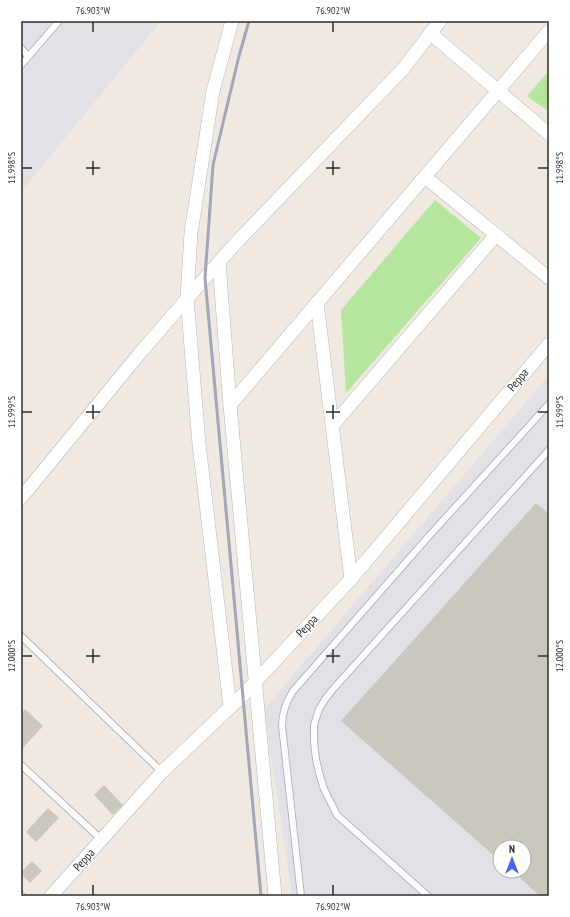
<svg xmlns="http://www.w3.org/2000/svg" width="570" height="917" font-family="'PT Sans Narrow',sans-serif">
<rect width="100%" height="100%" fill="#efe9e1"/>
<g fill="#e3e1e8" fill-rule="evenodd">
<polygon points="21,21 161,21 21,192"/>
<path d="M549 375V896H292L264 709ZM500 847H524V871H500Z"/>
</g>
<g fill="#b6e59e">
<polygon points="549,71 549,112 527,96"/>
<polygon points="435,200 481,238 346,393 341,310"/>
</g>
<g fill="#cbc7bf">
<polygon points="536,503 549,514 549,896 540,896 512,871 524,871 524,847 500,847 500,861 341,721"/>
<polygon points="25,709 43,726 21,750 21,714"/>
<polygon points="104,785 123,805 113,815 94,795"/>
<polygon points="48,808 59,818 36,842 26,832"/>
<polygon points="32,861 42,871 30,883 21,874 21,872"/>
</g>
<g fill="none" stroke-linecap="round" stroke-linejoin="round">
<defs>
<g id="lane">
<polyline points="21,48 28,56"/>
<polyline points="21,65 59,21"/>
<polyline points="21,636 162,772"/>
<polyline points="21,765 102,840"/>
<polyline points="21,895 22,896"/>
<path d="M301 896 282 726C282 712 286 702 293 691L429 536 549 404"/>
<polyline points="428,896 337,815 324,789 320,776 316,759 314,742 314,725 319,709 326,698 334,688 549,450"/>
</g>
<g id="street">
<polyline points="430,33 549,134"/>
<polyline points="425,177 549,278"/>
<polyline points="219,263 230,405 275,896"/>
<polyline points="317,303 351,579"/>
<polyline points="230,405 549,31"/>
<polyline points="332,426 496,235"/>
<polyline points="21,498 140,353 205,278 234,245 403,69 440,21"/>
<polyline points="230,707 199,444 187,298 191,233 213,91 232,21"/>
<polyline points="51,896 162,772 243,695 351,579 549,344"/>
</g>
</defs>
<use href="#lane" stroke="#b4b7c1" stroke-width="8"/>
<use href="#street" stroke="#b4b7c1" stroke-width="14"/>
<use href="#lane" stroke="#fff" stroke-width="6"/>
<use href="#street" stroke="#fff" stroke-width="13"/>
<polyline stroke="#a3a6b8" stroke-width="3" points="249,21 239,56 213,165 205,278 261,896"/>
</g>
<path fill="none" stroke="#2e2e2e" stroke-width="1.5" d="M93 22V32M333 22V32M93 161V175M333 161V175M22 168H32M86 168H100M326 168H340M538 168H548M93 405V419M333 405V419M22 412H32M86 412H100M326 412H340M538 412H548M93 649V663M333 649V663M22 656H32M86 656H100M326 656H340M538 656H548M93 885V895M333 885V895"/>
<g text-anchor="middle" stroke-width="3.5" stroke-linejoin="round" paint-order="stroke">
<g font-size="12" fill="#2e2e2e" stroke="#fff">
<text transform="translate(518 380) rotate(-50)" y="4">Peppa</text>
<text transform="translate(307 626) rotate(-47)" y="4">Peppa</text>
<text transform="translate(84 860) rotate(-48)" y="4">Peppa</text>
</g>
</g>
<rect width="570" height="917" fill="none" stroke="#ffffff" stroke-width="44"/>
<g transform="translate(512 859)"><circle r="19" fill="#ffffff" stroke="#ababab"/>
<path d="M0-3L7 15L0 10L-7 15Z" fill="#4264fb"/>
<text y="-6" font-size="11" font-weight="bold" text-anchor="middle" fill="#2e2e2e">N</text>
</g>
<rect x="22" y="22" width="526" height="873" fill="none" stroke="#2e2e2e" stroke-width="1.5"/>
<g font-size="10" text-anchor="middle" fill="#2e2e2e">
<text x="93" y="14">76.903°W</text>
<text x="333" y="14">76.902°W</text>
<text transform="translate(11 168) rotate(-90)" y="4">11.998°S</text>
<text transform="translate(559 168) rotate(-90)" y="4">11.998°S</text>
<text transform="translate(11 412) rotate(-90)" y="4">11.999°S</text>
<text transform="translate(559 412) rotate(-90)" y="4">11.999°S</text>
<text transform="translate(11 656) rotate(-90)" y="4">12.000°S</text>
<text transform="translate(559 656) rotate(-90)" y="4">12.000°S</text>
<text x="93" y="910">76.903°W</text>
<text x="333" y="910">76.902°W</text>
</g>
</svg>
